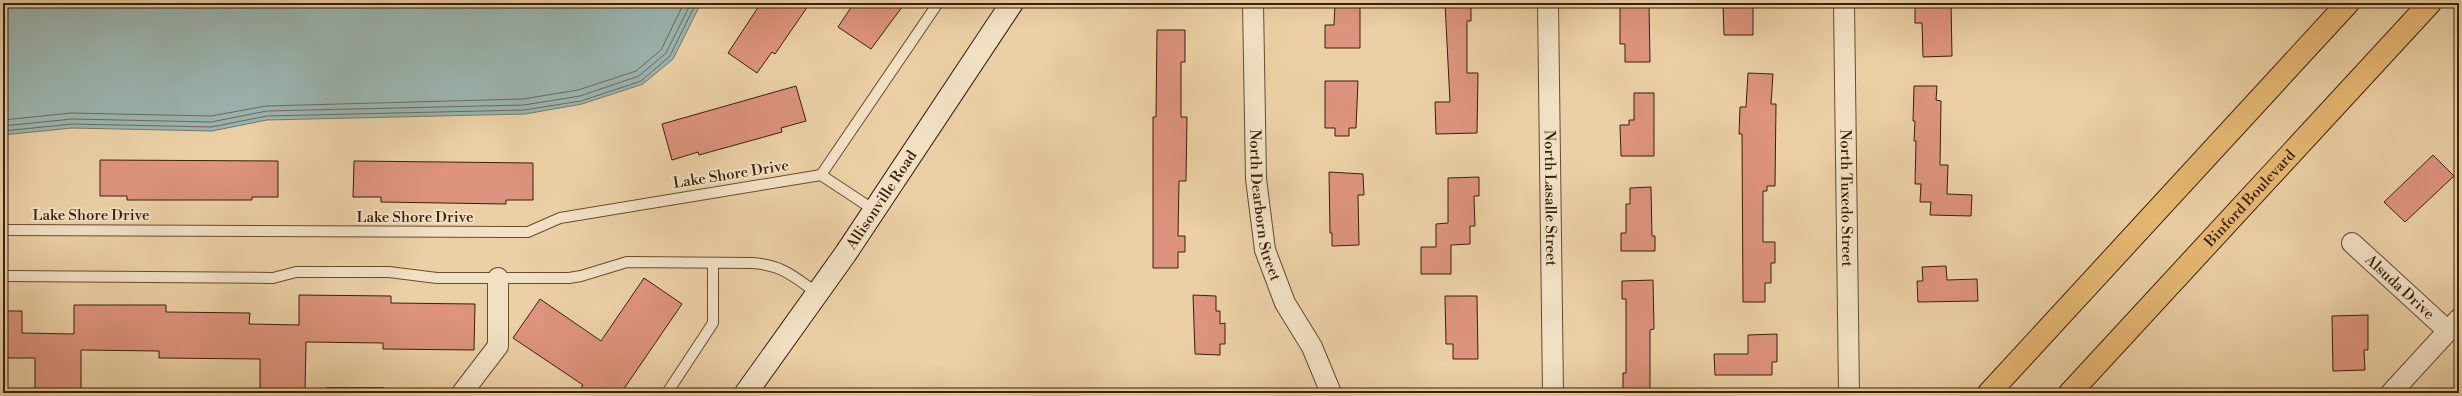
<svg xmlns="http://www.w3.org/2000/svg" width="2462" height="396" font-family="'Libre Bodoni',serif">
<rect width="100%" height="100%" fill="#ebd0a5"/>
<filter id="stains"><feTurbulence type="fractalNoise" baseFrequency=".005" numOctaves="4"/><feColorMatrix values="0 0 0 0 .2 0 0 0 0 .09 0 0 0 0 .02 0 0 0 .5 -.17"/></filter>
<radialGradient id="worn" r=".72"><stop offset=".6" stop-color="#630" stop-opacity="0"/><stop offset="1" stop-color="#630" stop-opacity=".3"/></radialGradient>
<polygon fill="#9bb4b0" stroke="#74796d" points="3,3 701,3 673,59 643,84 582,104 525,114 267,120 212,131 72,128 3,135"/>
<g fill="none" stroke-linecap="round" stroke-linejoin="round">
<g stroke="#6a6a5c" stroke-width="1">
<polyline points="3,120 71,113 211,116 266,106 523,99 578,90 636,71 661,50 684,3"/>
<polyline points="3,126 72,119 211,122 267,111 524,105 580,96 639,76 666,53 691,3"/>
<polyline points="3,131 72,124 211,127 267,116 524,110 581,101 641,81 670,56 696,3"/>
</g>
</g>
<g fill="#dd937d" stroke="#392009">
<polygon points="761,3 810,3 775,54 772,52 757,73 728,53"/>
<polygon points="854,3 905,3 871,49 838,27"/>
<polygon points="1335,3 1360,3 1360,48 1325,48 1325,25 1334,25"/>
<polygon points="1445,3 1471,3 1471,21 1467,21 1467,73 1478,73 1477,133 1436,134 1435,102 1450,102"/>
<polygon points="1620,3 1649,3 1650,62 1625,62 1625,44 1620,44"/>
<polygon points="1723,3 1753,3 1753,35 1724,35"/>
<polygon points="1915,3 1951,3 1952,56 1923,57 1922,23 1915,23"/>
<polygon points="1157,30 1185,30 1185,62 1181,62 1181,117 1187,117 1186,181 1179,181 1178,236 1185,236 1185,252 1178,252 1178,268 1153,268 1153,117 1156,117"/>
<polygon points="1748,73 1773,74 1771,104 1776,104 1775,186 1767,186 1767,191 1763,191 1763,242 1775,242 1775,263 1771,263 1771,283 1765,283 1765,302 1743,302 1742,134 1739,134 1740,107 1746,107"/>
<polygon points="1325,81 1358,81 1356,128 1349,128 1349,136 1335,136 1335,128 1325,128"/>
<polygon points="796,86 806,121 781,128 782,132 699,155 698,152 672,160 662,124"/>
<polygon points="1914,86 1937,86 1936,100 1941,101 1940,165 1948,165 1947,194 1972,195 1971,216 1930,215 1931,202 1920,202 1921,184 1915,184 1916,141 1914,141 1915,121 1913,121"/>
<polygon points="1634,93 1654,93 1654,156 1621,156 1620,125 1629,125 1629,120 1634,120"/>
<polygon points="2433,155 2454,176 2405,222 2384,202"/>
<polygon points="100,160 278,161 278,197 252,197 252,200 127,200 127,196 100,196"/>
<polygon points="354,161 533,163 533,200 506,200 506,204 381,202 381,197 353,197"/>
<polygon points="1329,172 1363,174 1364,195 1358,195 1359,245 1332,246 1332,233 1330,233"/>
<polygon points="1479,177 1479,196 1474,196 1475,226 1470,226 1470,244 1451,245 1451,274 1421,274 1421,247 1436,247 1436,224 1448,223 1448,178"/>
<polygon points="1651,187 1652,236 1655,236 1655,251 1621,251 1621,233 1626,233 1626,204 1630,204 1630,188"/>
<polygon points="1946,266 1947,280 1977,279 1978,301 1918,302 1917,281 1923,281 1922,267"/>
<polygon points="644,278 682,304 621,393 577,393 583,385 513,338 540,299 601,341"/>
<polygon points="1653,280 1654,329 1650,330 1650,393 1623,393 1623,373 1626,373 1626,299 1622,299 1622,281"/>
<polygon points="299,295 391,296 391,303 475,304 474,350 383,349 383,343 306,342 305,393 260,393 260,359 159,358 159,351 81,350 81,393 35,393 35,358 3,358 3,311 22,311 22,333 74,334 74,305 166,305 166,312 250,313 249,324 299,325"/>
<polygon points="1193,295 1216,296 1216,311 1220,311 1220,324 1225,323 1225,344 1220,344 1220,355 1195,354"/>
<polygon points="1445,296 1477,296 1478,359 1453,359 1453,344 1446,344"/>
<polygon points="2368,315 2368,350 2364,350 2365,370 2333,371 2332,316"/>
<polygon points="1777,334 1777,362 1772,362 1772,375 1715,375 1714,354 1748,354 1748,335"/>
</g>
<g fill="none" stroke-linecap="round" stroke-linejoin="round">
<defs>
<g id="service">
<polyline points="821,175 938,3"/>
<polyline points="821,175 874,210"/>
<polyline points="3,230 528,232 560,218 821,175"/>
<path d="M3 276 273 278 296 272H389L437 278H569L581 276 627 262 752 263C782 265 793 276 817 293"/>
<polyline points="328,393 382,393"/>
<polyline points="667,393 713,323 713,263"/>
</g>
<g id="minor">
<path id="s1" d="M1253 3 1256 179 1265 250 1285 303 1312 347 1331 393"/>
<path id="s2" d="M1548 3 1553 393"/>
<path id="s3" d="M1844 3 1849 393"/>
<path id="s4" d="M2352 243 2448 331"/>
<polyline points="462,393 498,346 498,278"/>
<polyline points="2391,393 2459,319"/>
</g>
<g id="secondary">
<path id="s5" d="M746 393 846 253 1012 3"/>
</g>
<g id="primary">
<polyline points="1989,393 2348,3"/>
<path id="s6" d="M2070 393 2430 3"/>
</g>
</defs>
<use href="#service" stroke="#664c30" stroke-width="12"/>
<use href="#minor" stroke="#664c30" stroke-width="22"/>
<use href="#secondary" stroke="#392009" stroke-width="24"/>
<use href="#primary" stroke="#392009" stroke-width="24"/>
<use href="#service" stroke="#f2e0c4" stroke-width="10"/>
<use href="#minor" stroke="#f2e0c4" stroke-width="20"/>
<use href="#secondary" stroke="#f2e0c4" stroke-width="22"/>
<use href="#primary" stroke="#e6b872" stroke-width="22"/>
</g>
<g text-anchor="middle" stroke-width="4" stroke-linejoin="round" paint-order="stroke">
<g font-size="15" fill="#392009" stroke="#f2e0c4">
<text transform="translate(731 174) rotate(-9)" y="5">Lake Shore Drive</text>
<text dy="5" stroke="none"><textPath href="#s2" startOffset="195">North Lasalle Street</textPath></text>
<text dy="5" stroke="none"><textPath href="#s3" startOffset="195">North Tuxedo Street</textPath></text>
<text dy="5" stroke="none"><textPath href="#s6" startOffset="265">Binford Boulevard</textPath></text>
<text dy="5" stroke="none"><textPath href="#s5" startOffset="236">Allisonville Road</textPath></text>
<text dy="5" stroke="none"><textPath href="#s1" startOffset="203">North Dearborn Street</textPath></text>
<text x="91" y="220">Lake Shore Drive</text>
<text x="415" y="222">Lake Shore Drive</text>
<text dy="5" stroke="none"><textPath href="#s4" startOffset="65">Alsuda Drive</textPath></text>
</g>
</g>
<rect width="2462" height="396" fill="none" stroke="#ebd0a5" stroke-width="16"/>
<rect x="4" y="4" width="2454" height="388" fill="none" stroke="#392009" stroke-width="2"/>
<rect x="8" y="8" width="2446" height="380" fill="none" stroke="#392009"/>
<rect width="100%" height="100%" filter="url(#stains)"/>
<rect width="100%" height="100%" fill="url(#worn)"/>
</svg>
